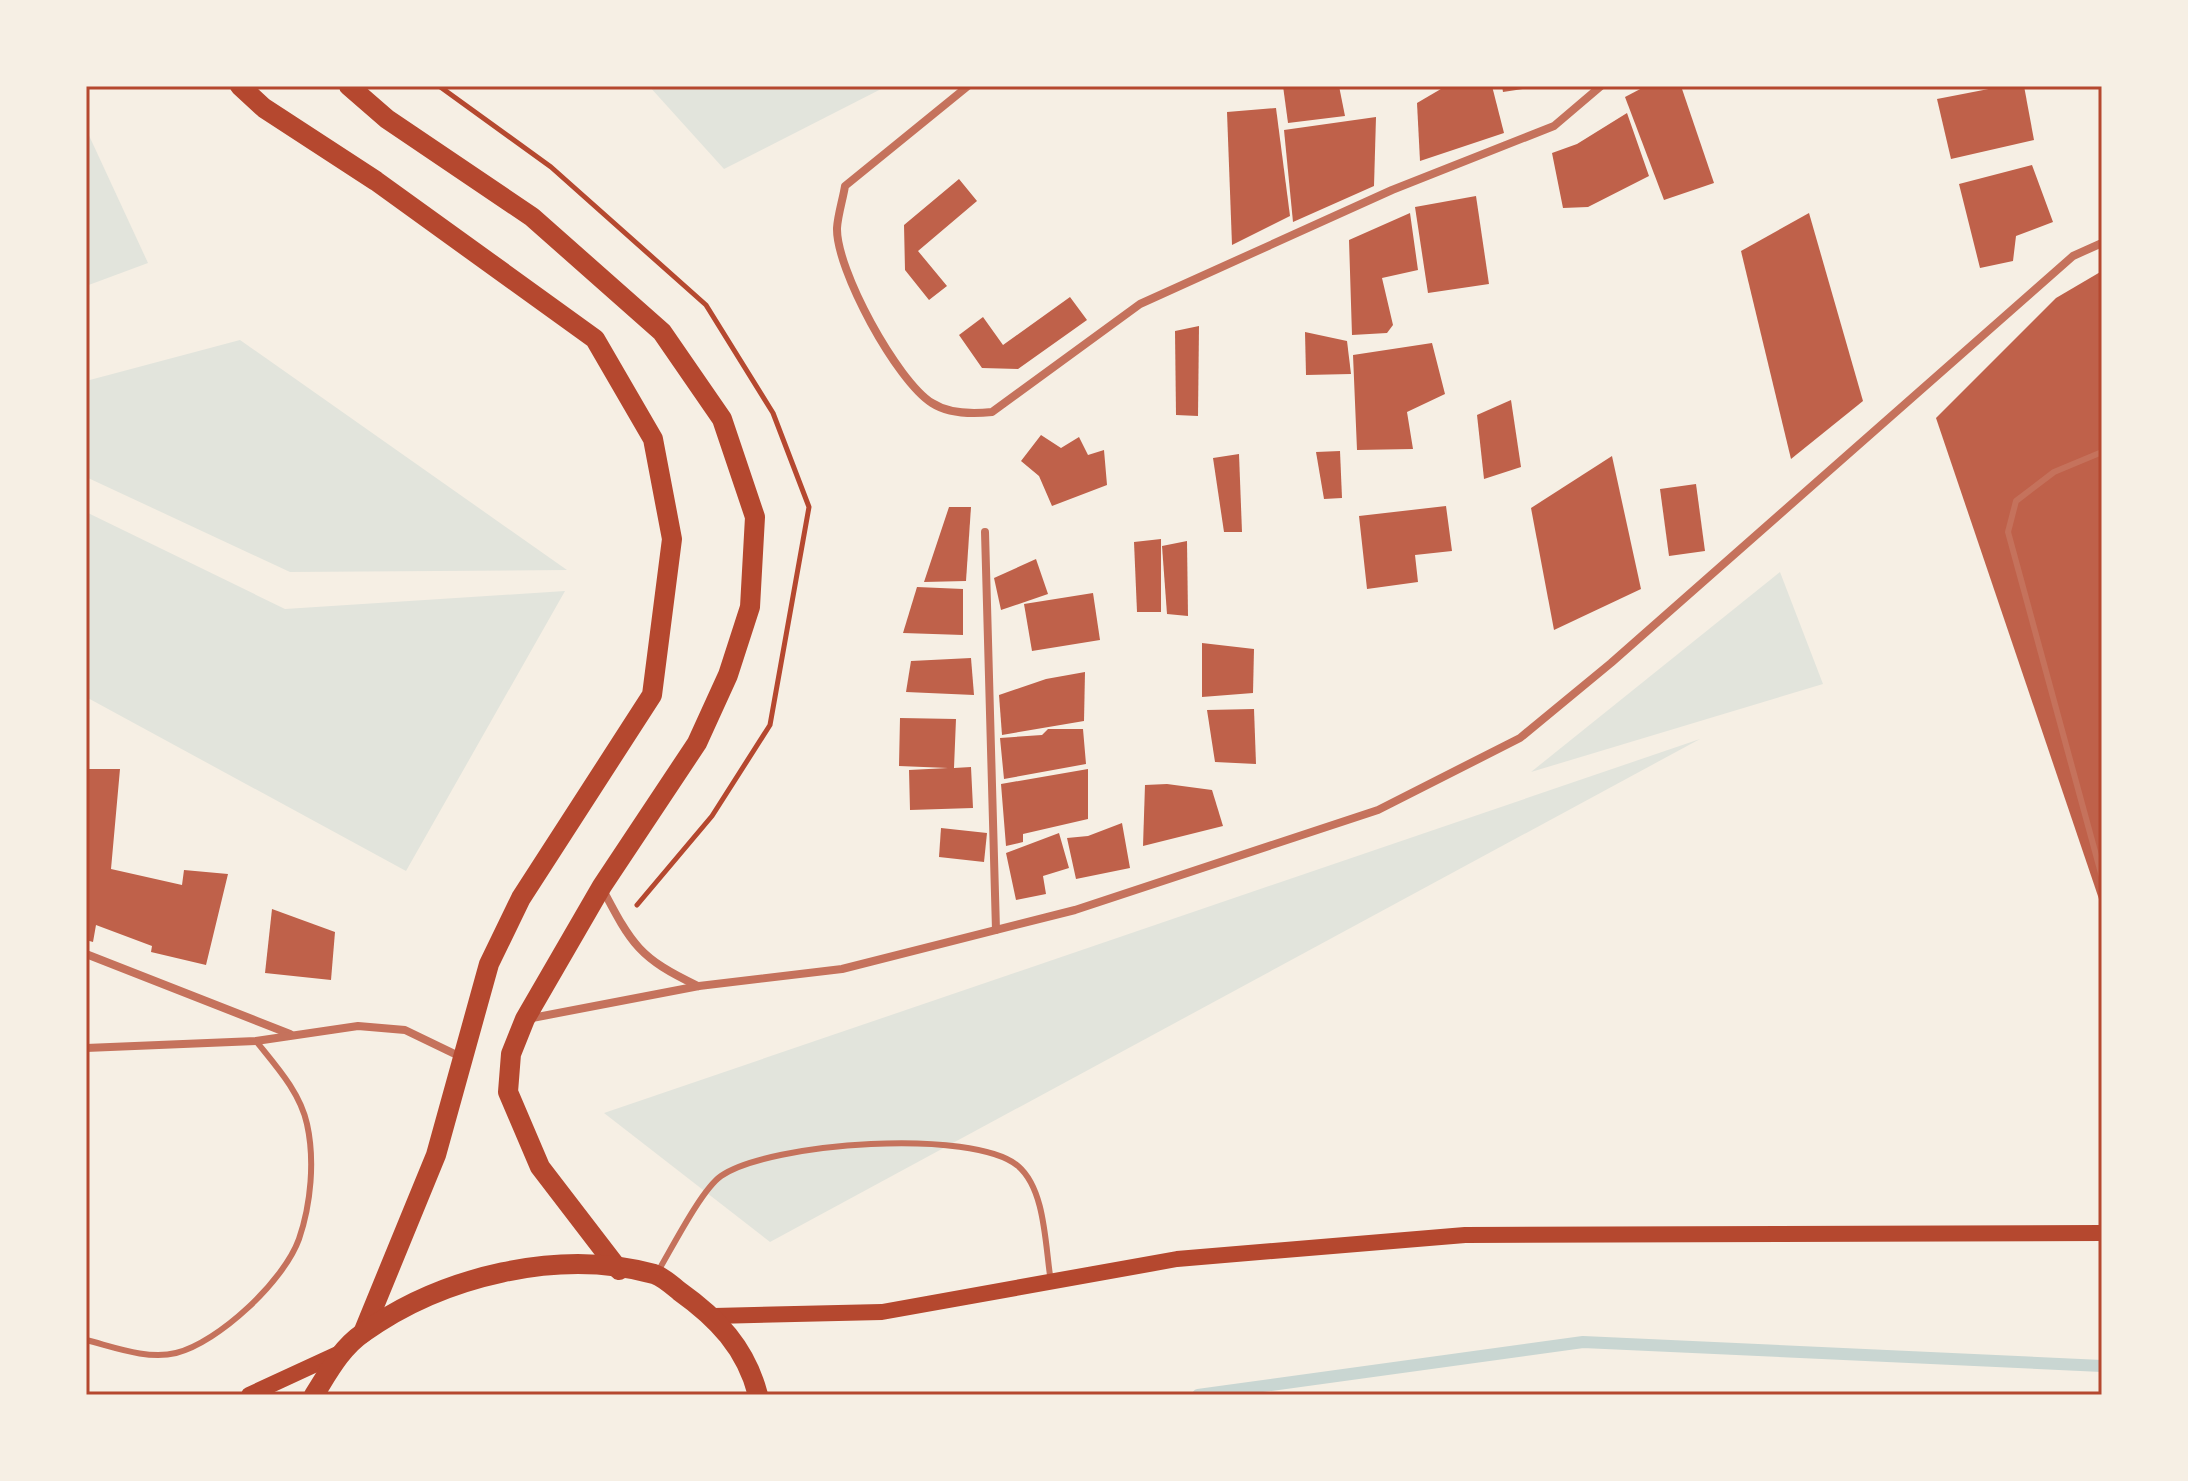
<svg xmlns="http://www.w3.org/2000/svg" width="2188" height="1481" font-family="Jost,sans-serif">
<rect width="100%" height="100%" fill="#f6efe4"/>
<g fill="#e2e4dc">
<polygon points="649,86 887,86 724,169"/>
<polygon points="86,129 148,263 86,286"/>
<polygon points="240,340 567,570 290,572 86,477 86,381"/>
<polygon points="86,512 285,609 565,591 406,871 86,697"/>
<polygon points="1780,572 1823,684 1531,772"/>
<polygon points="1700,739 770,1242 604,1113"/>
</g>
<g fill="none" stroke-linecap="round" stroke-linejoin="round">
<polyline stroke="#c9d6d2" stroke-width="12" points="1198,1395 1583,1342 2102,1366"/>
</g>
<g fill="#bf614a">
<polygon points="1283,86 1339,86 1345,116 1288,123"/>
<polygon points="1446,86 1492,86 1504,133 1420,161 1417,103"/>
<polygon points="1502,86 1529,86 1529,88 1503,92"/>
<polygon points="1646,86 1681,86 1714,183 1664,200 1625,97"/>
<polygon points="2004,86 2024,86 2034,140 1951,159 1937,99"/>
<polygon points="1276,108 1290,216 1232,245 1227,112"/>
<polygon points="1627,113 1649,176 1588,207 1563,208 1552,153 1577,144"/>
<polygon points="1376,117 1374,186 1293,222 1284,130"/>
<polygon points="2032,165 2053,222 2016,236 2013,261 1980,268 1959,184"/>
<polygon points="959,179 977,201 918,251 947,286 929,300 905,270 904,225"/>
<polygon points="1476,196 1489,284 1428,293 1415,207"/>
<polygon points="1410,213 1418,270 1382,278 1393,325 1387,333 1352,335 1349,240"/>
<polygon points="1809,213 1863,401 1791,459 1741,251"/>
<polygon points="2102,271 2102,905 2101,905 1936,418 2056,298"/>
<polygon points="1070,297 1087,320 1018,369 982,368 959,335 983,317 1003,345"/>
<polygon points="1199,326 1198,416 1176,415 1175,331"/>
<polygon points="1305,332 1347,341 1351,374 1306,375"/>
<polygon points="1432,343 1445,394 1407,412 1413,449 1357,450 1353,355"/>
<polygon points="1511,400 1521,467 1484,479 1477,415"/>
<polygon points="1041,435 1061,448 1079,437 1088,455 1104,450 1107,485 1052,506 1039,476 1021,461"/>
<polygon points="1340,451 1342,498 1324,499 1316,452"/>
<polygon points="1239,454 1242,532 1224,532 1213,458"/>
<polygon points="1612,456 1641,589 1554,630 1531,508"/>
<polygon points="1696,484 1705,551 1669,556 1660,489"/>
<polygon points="1446,506 1452,551 1415,555 1418,582 1367,589 1359,516"/>
<polygon points="949,507 971,507 966,581 924,582"/>
<polygon points="1161,539 1161,612 1137,612 1134,542"/>
<polygon points="1187,541 1188,616 1167,614 1162,546"/>
<polygon points="1036,559 1048,594 1001,610 994,578"/>
<polygon points="917,587 963,589 963,635 903,633"/>
<polygon points="1093,593 1100,640 1032,651 1024,604"/>
<polygon points="1202,643 1254,649 1253,693 1202,697"/>
<polygon points="971,658 974,695 906,692 911,661"/>
<polygon points="1085,672 1084,721 1002,735 999,695 1046,679"/>
<polygon points="1254,709 1256,764 1215,762 1207,710"/>
<polygon points="900,718 956,719 954,768 971,767 973,808 910,810 909,770 948,768 899,766"/>
<polygon points="1048,729 1083,729 1086,764 1004,779 1000,738 1042,735"/>
<polygon points="86,769 120,769 111,869 182,885 184,870 228,874 206,965 151,952 152,946 96,925 93,942 86,940"/>
<polygon points="1088,769 1088,819 1023,834 1023,842 1006,846 1001,784"/>
<polygon points="1167,784 1212,790 1223,826 1143,846 1145,785"/>
<polygon points="1122,823 1130,868 1076,879 1067,838 1088,836"/>
<polygon points="941,828 987,833 984,862 939,857"/>
<polygon points="1059,833 1069,868 1043,876 1046,894 1016,900 1006,853"/>
<polygon points="272,909 335,932 331,980 265,973"/>
</g>
<g fill="none" stroke-linecap="round" stroke-linejoin="round">
<polyline stroke="#b5482f" stroke-width="5" points="439,86 551,167 706,305 773,413 809,507 770,725 712,816 637,905"/>
<g stroke="#c5725c" stroke-width="6">
<polyline points="2102,452 2054,472 2016,501 2008,532 2102,877"/>
<path d="M657 1273C671 1250 701 1190 721 1176 770 1142 973 1128 1018 1166 1046 1190 1045 1247 1051 1282"/>
<path d="M86 1340C114 1347 147 1360 176 1353 219 1342 284 1281 299 1239 311 1204 315 1160 307 1124 300 1092 276 1066 256 1041"/>
</g>
<g stroke="#c5725c" stroke-width="8">
<path d="M968 86 845 186C843 199 838 214 837 228 836 270 897 381 932 403 949 414 973 414 992 412L1140 304 1392 190 1554 126 1601 86"/>
<polyline points="985,532 996,930"/>
<path d="M602 888C632 945 639 958 698 986"/>
<polyline points="86,954 290,1034"/>
<polyline points="527,1019 699,986 842,969 1075,910 1378,810 1520,738 1611,663 2073,256 2102,243"/>
<polyline points="86,1048 256,1041 358,1026 405,1030 461,1057"/>
</g>
<g stroke="#b5482f" stroke-width="16">
<polyline points="714,1316 882,1312 1177,1259 1465,1235 2102,1233"/>
<polyline points="249,1395 342,1352"/>
</g>
<g stroke="#b5482f" stroke-width="20">
<polyline points="240,86 264,108 376,181 595,339 653,439 672,539 652,695 521,898 489,964 436,1155 363,1333"/>
<polyline points="349,86 387,119 532,217 662,332 722,419 755,517 750,607 728,675 697,743 602,886 525,1019 511,1054 508,1092 540,1167 619,1270"/>
<path d="M314 1395C328 1373 341 1348 363 1333 442 1276 559 1248 654 1274 663 1277 672 1285 679 1291 717 1318 746 1348 758 1395"/>
</g>
</g>
<rect width="2188" height="1481" fill="none" stroke="#f6efe4" stroke-width="176"/>
<rect x="88" y="88" width="2012" height="1305" fill="none" stroke="#b5482f" stroke-width="3"/>
</svg>
